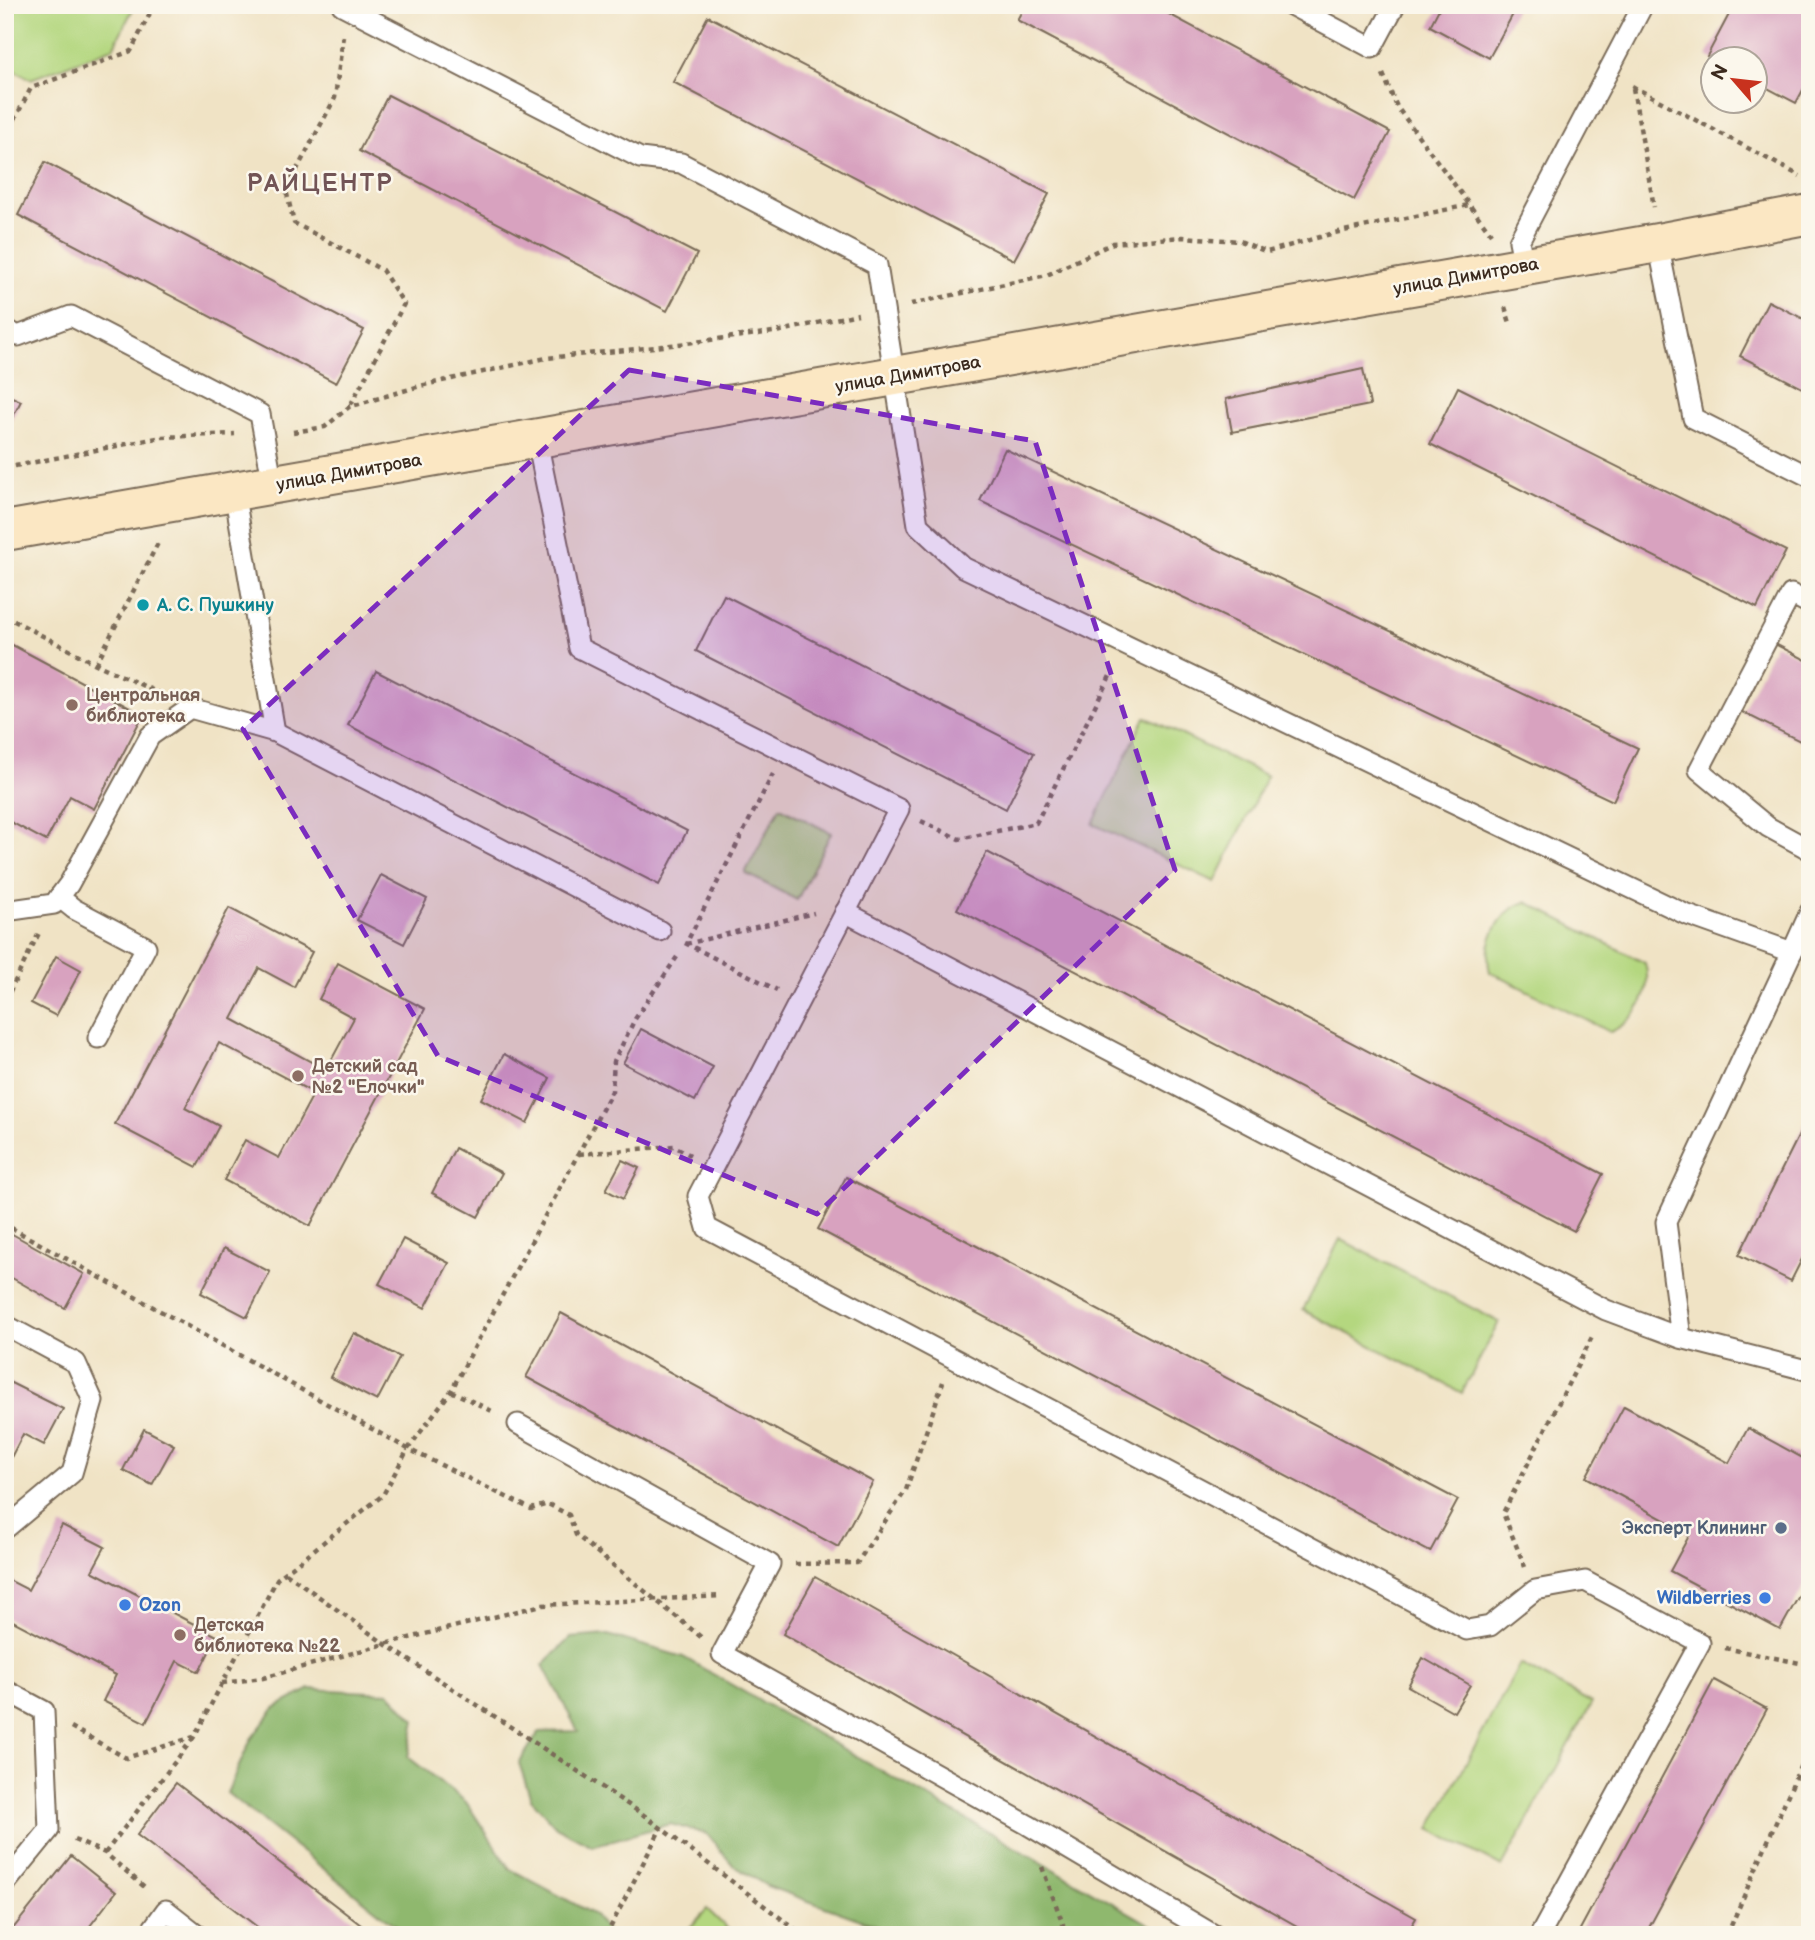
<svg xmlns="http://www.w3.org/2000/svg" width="1815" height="1940" font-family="'Balsamiq Sans',sans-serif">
<rect width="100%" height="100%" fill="#fbf7ec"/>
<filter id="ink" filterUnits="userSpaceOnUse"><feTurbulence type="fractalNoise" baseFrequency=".0143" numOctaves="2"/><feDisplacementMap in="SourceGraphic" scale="14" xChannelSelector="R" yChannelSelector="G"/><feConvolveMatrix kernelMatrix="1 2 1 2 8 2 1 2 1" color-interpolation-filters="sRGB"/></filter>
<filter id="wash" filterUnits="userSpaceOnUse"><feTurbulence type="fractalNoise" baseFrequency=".00686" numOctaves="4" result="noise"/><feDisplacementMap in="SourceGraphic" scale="28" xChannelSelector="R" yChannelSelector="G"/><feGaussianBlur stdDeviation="1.57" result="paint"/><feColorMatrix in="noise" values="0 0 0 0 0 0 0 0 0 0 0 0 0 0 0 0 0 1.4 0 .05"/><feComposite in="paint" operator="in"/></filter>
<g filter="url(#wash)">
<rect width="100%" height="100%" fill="#f0e3c5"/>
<g fill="#b4d77f" stroke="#78804e" stroke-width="2">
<polygon points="5,5 135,5 113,48 31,79 5,66"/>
<polygon points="1145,717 1267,776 1215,882 1093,824"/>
<polygon points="780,807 831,833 797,900 745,873"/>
<path d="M1526 902 1645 963C1653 991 1637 1021 1610 1032L1490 972C1483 945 1498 911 1526 902Z"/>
<polygon points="1340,1239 1499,1322 1462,1393 1303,1310"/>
<polygon points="1520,1664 1592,1703 1502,1867 1430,1829"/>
<polygon points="707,1909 734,1935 683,1935"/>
</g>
<g fill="#8fb86e" stroke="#657146" stroke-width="2">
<polygon points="608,1635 683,1657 1168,1935 1113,1935 1090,1926 1078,1935 886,1935 875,1925 767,1886 733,1865 707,1834 670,1824 592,1846 556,1827 531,1799 519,1763 539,1732 578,1731 543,1665 570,1638"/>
<polygon points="310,1689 389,1693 415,1720 408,1757 466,1802 510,1869 595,1915 609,1935 408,1935 227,1793 251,1739 275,1708"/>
</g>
<g id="blocks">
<g fill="#d8a2bf">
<polygon points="1025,5 1152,5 1390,132 1354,200 1017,20"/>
<polygon points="1441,5 1518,5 1489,58 1430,26"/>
<polygon points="1734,5 1810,5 1810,77 1796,103 1756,82 1756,60 1714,60 1707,56"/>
<polygon points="708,16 1049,194 1014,260 673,82"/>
<polygon points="388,95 697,254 667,311 359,151"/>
<polygon points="45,162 364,330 336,383 18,215"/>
<polygon points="1768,301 1810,322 1810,392 1740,356"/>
<polygon points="1363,369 1370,405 1232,432 1226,399"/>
<polygon points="1458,387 1786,551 1757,608 1430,444"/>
<polygon points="5,394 21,401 5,432"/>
<polygon points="1005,449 1638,748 1613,801 980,501"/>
<polygon points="724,595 1034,753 1006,809 696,651"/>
<polygon points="5,641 143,715 94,809 70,796 46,841 5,819"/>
<polygon points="1775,644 1810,662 1810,746 1742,712"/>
<polygon points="376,671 687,831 659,885 348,725"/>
<polygon points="987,852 1603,1174 1574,1231 957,909"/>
<polygon points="381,875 427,899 404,944 357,920"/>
<polygon points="229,908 312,952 294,987 259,968 232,1019 326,1070 354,1018 319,999 338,963 425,1009 310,1226 224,1180 245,1140 279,1158 314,1093 219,1043 185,1108 219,1126 197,1167 115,1124"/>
<polygon points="56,956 81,970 56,1016 31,1003"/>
<polygon points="641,1029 713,1067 695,1101 623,1063"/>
<polygon points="504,1054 550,1078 527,1123 481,1099"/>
<polygon points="1810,1113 1810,1243 1791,1281 1739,1255"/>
<polygon points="455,1148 502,1173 478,1217 432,1193"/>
<polygon points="622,1160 639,1168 623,1199 606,1190"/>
<polygon points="846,1177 1458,1500 1430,1552 818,1229"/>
<polygon points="5,1230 84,1274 65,1308 5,1274"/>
<polygon points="403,1239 449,1263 425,1308 379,1284"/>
<polygon points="224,1248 270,1272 247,1317 201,1293"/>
<polygon points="561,1313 873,1482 838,1547 526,1377"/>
<polygon points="354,1333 400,1357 377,1401 330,1377"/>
<polygon points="5,1380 63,1409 44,1445 23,1434 5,1469"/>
<polygon points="1624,1406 1729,1463 1748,1428 1810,1462 1810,1576 1780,1630 1670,1571 1690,1534 1586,1477"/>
<polygon points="144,1429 174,1445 152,1485 123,1470"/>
<polygon points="62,1525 105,1547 92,1571 217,1636 199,1672 177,1661 146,1723 103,1701 116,1675 5,1617 5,1587 9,1580 28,1590"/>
<polygon points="815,1577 1416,1918 1406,1935 1313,1935 783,1634"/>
<polygon points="1423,1658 1470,1685 1454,1712 1408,1686"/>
<polygon points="1714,1680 1767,1709 1645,1935 1577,1935"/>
<polygon points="176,1783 374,1935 268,1935 170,1860 137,1835"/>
<polygon points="71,1856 116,1892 83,1935 8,1935"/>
</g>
</g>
</g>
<g filter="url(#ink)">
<use href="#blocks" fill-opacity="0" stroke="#7a6b58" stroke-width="2"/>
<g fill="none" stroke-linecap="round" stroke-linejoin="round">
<defs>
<g id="lane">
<polyline points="342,5 640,158 681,163 877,265 918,525 963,567 1685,914 1792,952 1666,1222 1681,1338"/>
<polyline points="1291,5 1372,48 1395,5"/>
<polyline points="1658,243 1693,418 1810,477"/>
<polyline points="1524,265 1519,241 1643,5"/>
<polyline points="5,329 18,336 71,316 260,414 273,485"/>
<polyline points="537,440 579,648 899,809 698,1196 707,1228 1467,1630 1490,1626 1535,1590 1585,1581 1700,1643 1540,1935"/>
<polyline points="1810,604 1791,594 1699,770 1768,827 1810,850"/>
<polyline points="275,732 660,931"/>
<polyline points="59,897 74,909 146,947 98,1038"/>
<polyline points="5,911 54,904 69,884 150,736 190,708 275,732 234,491"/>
<polyline points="845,912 1606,1310 1681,1338 1810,1371"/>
<polyline points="1792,952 1810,912"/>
<polyline points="5,1325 76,1363 93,1401 72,1473 5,1529"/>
<polyline points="518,1424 770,1564 722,1654 1028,1825 1214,1935"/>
<polyline points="5,1690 44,1711 49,1830 5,1884"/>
<polyline points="148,1935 166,1910 198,1935"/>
</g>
<polyline id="secondary" points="5,531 1658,243 1810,214"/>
</defs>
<use href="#lane" stroke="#7a6b58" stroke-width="23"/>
<use href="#secondary" stroke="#7a6b58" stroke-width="42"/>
<g stroke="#7a6b58" stroke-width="4.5" stroke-dasharray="5 5" stroke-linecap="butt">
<polyline points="343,36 335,98 286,190 294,223 382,270 404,304 350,406"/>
<polyline points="1383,74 1397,107 1491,234"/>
<polyline points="1632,86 1800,176"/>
<polyline points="1633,88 1654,207"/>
<polyline points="5,138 31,88 131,51 154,5"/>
<polyline points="911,304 1047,275 1113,243 1182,237 1240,241 1267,252 1334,233 1469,205"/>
<polyline points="1505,307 1511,326"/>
<polyline points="293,432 325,427 349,407 420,386 546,358 655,347 781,331 858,314"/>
<polyline points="5,468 162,437 235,434"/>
<polyline points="5,616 96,664 161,694"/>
<polyline points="96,664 158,543"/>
<polyline points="921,821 959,839 1036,823 1113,670"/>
<polyline points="689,938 773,774"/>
<polyline points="685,943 777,990"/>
<polyline points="686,944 814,913"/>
<polyline points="5,1001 39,933"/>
<polyline points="579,1154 674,1146 690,1155"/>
<polyline points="5,1221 6,1225 408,1449 531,1509 548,1504 569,1515 576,1535 701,1637"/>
<polyline points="451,1391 494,1412"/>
<polyline points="795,1564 857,1563 906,1490 943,1382"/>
<polyline points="1525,1567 1503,1513 1593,1335"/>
<polyline points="286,1573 385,1644 641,1813 803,1935"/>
<polyline points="1725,1648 1810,1665"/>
<polyline points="222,1683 263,1678 385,1644 542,1605 722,1596"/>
<polyline points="71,1727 126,1758 194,1737 277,1579 383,1495 408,1449 451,1391 612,1091 614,1061 635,1019 679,954"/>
<polyline points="74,1840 105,1853 147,1889"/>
<polyline points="105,1853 194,1737"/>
<polyline points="1042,1867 1067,1935"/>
<polyline points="614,1935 609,1930 661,1828"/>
<polyline points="1727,1935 1810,1744"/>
</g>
<use href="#lane" stroke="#fff" stroke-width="19"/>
<use href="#secondary" stroke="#fbe7c3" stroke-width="38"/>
</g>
</g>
<path fill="#7b2cbf" fill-opacity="0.2" stroke="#7b2cbf" stroke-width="5" stroke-dasharray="14 9" stroke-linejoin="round" d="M629 370 1035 441 1175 870 817 1214 438 1056 243 729Z"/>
<circle fill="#0f9aa8" stroke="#fbf7ec" stroke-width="2.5" cx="143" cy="605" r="7"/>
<g fill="#8d6e63" stroke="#fbf7ec" stroke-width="2.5">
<circle cx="72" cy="705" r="7"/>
<circle cx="298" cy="1076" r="7"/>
<circle cx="180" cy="1635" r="7"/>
</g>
<circle fill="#5c6f8a" stroke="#fbf7ec" stroke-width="2.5" cx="1781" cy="1528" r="7"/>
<g fill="#3f7fe0" stroke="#fbf7ec" stroke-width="2.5">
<circle cx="1765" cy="1598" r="7"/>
<circle cx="125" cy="1605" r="7"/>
</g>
<g text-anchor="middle" stroke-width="5" stroke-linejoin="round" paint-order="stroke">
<g font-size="18" fill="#3b2a1e" stroke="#fbf7ec">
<text transform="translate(1466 276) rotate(-10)" y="6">улица Димитрова</text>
<text transform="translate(908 374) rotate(-10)" y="6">улица Димитрова</text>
<text transform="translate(349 472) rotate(-10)" y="6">улица Димитрова</text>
</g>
<g font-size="18" font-weight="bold" fill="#0d838f" stroke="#fbf7ec" text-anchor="start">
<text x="157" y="611">А. С. Пушкину</text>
</g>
<g font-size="18" font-weight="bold" fill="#785e54" stroke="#fbf7ec" text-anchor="start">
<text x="86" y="701">Центральная<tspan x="86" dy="21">библиотека</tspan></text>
<text x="312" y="1072">Детский сад<tspan x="312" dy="21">№2 "Елочки"</tspan></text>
<text x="194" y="1631">Детская<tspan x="194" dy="21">библиотека №22</tspan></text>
</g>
<g font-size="18" font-weight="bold" fill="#4e5e75" stroke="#fbf7ec" text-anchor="end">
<text x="1767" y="1534">Эксперт Клининг</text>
</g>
<g font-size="18" font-weight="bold" fill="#366cbe" stroke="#fbf7ec" text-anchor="end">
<text x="1751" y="1604">Wildberries</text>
<text x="139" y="1611" text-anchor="start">Ozon</text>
</g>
<g font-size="24" font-weight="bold" letter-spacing="2" fill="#725456" stroke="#fbf7ec">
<text x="320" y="191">РАЙЦЕНТР</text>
</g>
</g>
<rect width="1815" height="1940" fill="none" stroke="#fbf7ec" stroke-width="28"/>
<g transform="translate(1734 80) rotate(298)"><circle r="33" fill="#fbf7ec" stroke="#aea59a" stroke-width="2"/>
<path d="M0-5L12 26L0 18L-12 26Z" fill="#c8321e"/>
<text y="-10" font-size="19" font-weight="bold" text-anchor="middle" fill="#3b2a1e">N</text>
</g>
</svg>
